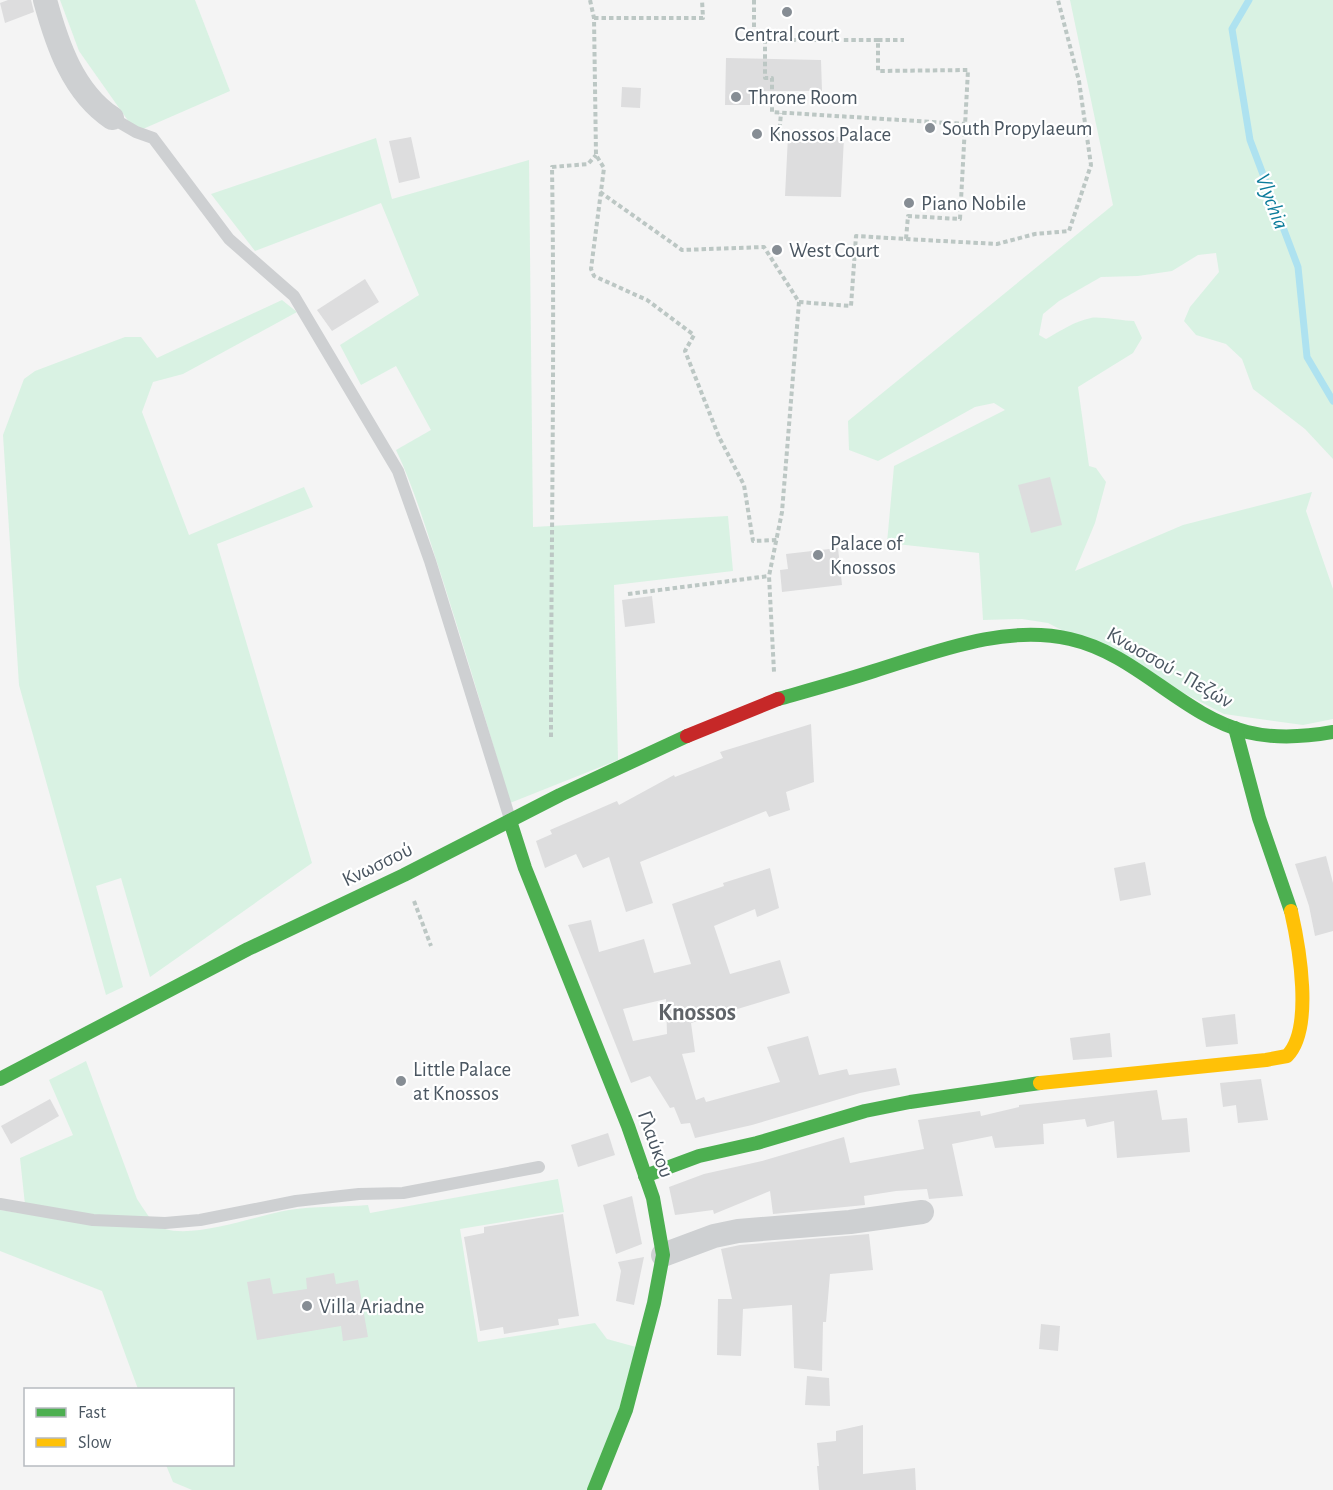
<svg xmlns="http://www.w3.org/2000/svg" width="1333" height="1490" font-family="'Alegreya Sans',sans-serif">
<rect width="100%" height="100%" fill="#f4f4f4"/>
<g fill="#d9f2e3">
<polygon points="60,0 195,0 230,91 136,132 79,51"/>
<path d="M1070 0H1333V459L1305 429 1253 389 1242 359 1226 344 1196 335 1184 321 1190 307 1219 272 1216 253 1198 255 1172 271 1138 276 1101 277 1059 301 1043 314 1039 335 1046 339C1060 331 1075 321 1091 318 1098 316 1123 321 1134 321L1142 338 1133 353 1078 387 1089 466 1096 468 1106 482 1095 523 1075 571 1183 525 1312 492 1306 511 1333 589V719L1303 725 1224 714 1048 623 1022 619 983 620 979 553 887 543 894 466 1005 410 994 403 975 407 878 461 849 450 848 421 1113 205Z"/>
<path d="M376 138 392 199 529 160 533 527 728 516 733 571 614 585 618 760 510 803C489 730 467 657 444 584 429 539 416 492 396 450L431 430 396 366 361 385 340 345 419 295 381 203 255 251 211 194Z"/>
<polygon points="282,300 297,312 183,374 153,382 142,412 189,535 304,487 313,507 217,544 312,863 150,977 121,878 96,886 123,987 106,995 19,685 3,435 24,379 35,371 125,337 141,337 157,358"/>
<path d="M86 1061 137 1199C144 1209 153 1226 165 1229 197 1238 255 1216 289 1210 314 1206 342 1207 368 1205L370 1213 558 1179 564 1212 460 1229 478 1342 595 1323 607 1339 636 1347 597 1490H192L173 1482 166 1465 232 1464V1390L138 1389 102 1291 0 1251V1210L26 1214 20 1158 73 1135 49 1080Z"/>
</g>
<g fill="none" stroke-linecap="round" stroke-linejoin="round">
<polyline stroke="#aee2f0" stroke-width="7" points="1249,0 1232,29 1250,140 1298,267 1307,357 1333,401"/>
</g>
<g fill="#ddddde" fill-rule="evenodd">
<polygon points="8,0 31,0 34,12 5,23 0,3"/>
<polygon points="726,58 821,60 822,91 755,91 755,105 725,105"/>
<polygon points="622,87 641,88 640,108 621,107"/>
<polygon points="788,136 844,137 841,197 785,196"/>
<polygon points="411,137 420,178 399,183 389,141"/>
<polygon points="365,279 379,302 332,331 317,310"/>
<polygon points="1050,477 1062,525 1031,533 1018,485"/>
<polygon points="838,548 842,585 782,592 780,570 788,569 786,554"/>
<polygon points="652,596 655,623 625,627 622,600"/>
<polygon points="811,724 814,782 786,792 790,810 769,817 766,811 640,862 653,903 626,912 609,857 583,868 576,854 545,868 536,841 552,834 550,830 617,801 619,805 674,775 675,777 723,758 720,752"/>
<polygon points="1326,856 1333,883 1333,931 1315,936 1309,906 1295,864"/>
<polygon points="1145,862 1151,895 1120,901 1114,868"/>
<path d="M770 868 779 908 757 917 755 909 714 926 730 974 780 960 790 993 691 1023 695 1052 682 1054 696 1100 704 1097 706 1102 780 1082 767 1047 808 1036 819 1075 847 1069 849 1075 896 1068 900 1085 860 1093 752 1125 695 1138 690 1123 681 1124 674 1107 670 1108 650 1076 631 1083 568 925 591 920 599 952 644 939 654 973 691 964 672 904 724 886 723 883ZM666 999 667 1034 633 1041 623 1009Z"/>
<polygon points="1235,1014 1238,1044 1206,1047 1202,1018"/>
<polygon points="1110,1033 1112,1057 1073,1060 1070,1038"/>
<polygon points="1261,1079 1268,1120 1238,1123 1236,1105 1223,1107 1220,1083"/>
<polygon points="1157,1090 1162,1120 1187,1118 1190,1152 1117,1158 1114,1121 1087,1127 1085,1119 1043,1124 1044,1144 995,1148 992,1136 952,1144 963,1196 929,1199 927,1189 896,1191 864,1196 865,1205 773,1214 770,1191 714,1214 713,1210 675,1215 669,1187 704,1174 762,1161 844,1137 850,1163 924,1149 918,1120 980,1111 981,1116 1019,1107 1019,1105"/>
<polygon points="50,1099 59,1116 11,1144 1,1126"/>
<polygon points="608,1133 615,1155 578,1167 571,1145"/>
<polygon points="632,1196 642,1244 616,1254 603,1205"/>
<polygon points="563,1214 579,1316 558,1319 559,1325 504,1334 503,1327 480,1331 464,1237 484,1233 484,1227"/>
<polygon points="869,1234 873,1270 830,1274 826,1322 823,1322 822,1371 794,1368 792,1305 743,1309 741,1356 717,1355 718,1299 732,1299 721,1249 740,1245"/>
<polygon points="644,1257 634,1305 616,1301 621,1271 618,1262"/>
<polygon points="334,1273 336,1284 358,1280 368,1337 343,1341 341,1326 257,1340 247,1282 270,1278 273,1294 307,1289 306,1278"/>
<polygon points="1041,1324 1060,1326 1058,1351 1039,1349"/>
<polygon points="807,1376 829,1378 830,1406 805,1405"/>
<polygon points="863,1425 863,1474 915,1468 916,1490 819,1490 817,1466 819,1466 817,1443 836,1441 836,1431"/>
</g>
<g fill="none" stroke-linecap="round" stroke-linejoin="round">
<g stroke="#bcc7c4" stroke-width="4" stroke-dasharray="4.5 3" stroke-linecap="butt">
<polyline points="590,0 594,18 596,155 604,168 591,269 594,276 647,300 694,335 685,351 719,437 744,485 753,541 778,540"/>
<polyline points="754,0 754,40 765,40"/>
<polyline points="594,18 703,18 702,0"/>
<polyline points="878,40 904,40"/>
<polyline points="779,136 781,113"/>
<polyline points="600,192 682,250 764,247 799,302 782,512 769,576 774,672"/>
<polyline points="906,239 997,244 1035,234 1069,231 1091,165 1079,81 1058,0"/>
<polyline points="799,302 851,306 856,236 906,239 908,216 960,219 968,70 878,71 878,40 765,40 765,78 772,78 772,112 965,124"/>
<polyline points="628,594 769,576"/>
<path d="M551 737C551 547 555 357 552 167L588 164 596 155"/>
<polyline points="414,901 431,946"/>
</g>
<g stroke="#ced0d2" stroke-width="12">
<polyline points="112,118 136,132 153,138 229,239 294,296 398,471 430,561 510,819"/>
<polyline points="0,1204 93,1220 165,1223 200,1220 296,1201 359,1194 403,1193 539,1167"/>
</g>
<g stroke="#ced0d2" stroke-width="24">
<path d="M45 0C57 44 73 92 112 118"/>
<polyline points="663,1255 714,1236 738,1231 850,1222 922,1212"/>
</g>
<g stroke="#4caf50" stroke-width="14">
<path d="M778 699C810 690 843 681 874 671 936 652 1004 624 1070 639 1137 654 1181 715 1247 732 1275 739 1305 737 1333 732"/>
<polyline points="1235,728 1259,818 1291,911"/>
<polyline points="510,821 525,868 628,1126 653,1198 663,1255 654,1303 626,1410 594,1490"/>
<polyline points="0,1079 248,949 404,875 560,795 687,736"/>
<polyline points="645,1176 699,1156 757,1143 865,1111 910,1102 1040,1083"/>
</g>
<path stroke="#ffc107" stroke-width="14" d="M1040 1083 1266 1060 1287 1056C1314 1029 1299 946 1291 911"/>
<polyline stroke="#c62828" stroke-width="14" points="687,736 778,699"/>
</g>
<g fill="#868d94" stroke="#fff" stroke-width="2">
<circle cx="787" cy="12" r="6"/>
<circle cx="736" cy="97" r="6"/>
<circle cx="930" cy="128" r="6"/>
<circle cx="757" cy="134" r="6"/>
<circle cx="909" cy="203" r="6"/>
<circle cx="777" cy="250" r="6"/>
<circle cx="818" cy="555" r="6"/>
<circle cx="401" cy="1081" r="6"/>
<circle cx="307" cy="1306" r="6"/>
</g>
<g text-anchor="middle" stroke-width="4.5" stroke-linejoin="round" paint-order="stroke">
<g font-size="21" fill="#4a5661" stroke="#fff" text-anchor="start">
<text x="787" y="41" text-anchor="middle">Central court</text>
<text x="748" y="104">Throne Room</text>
<text x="942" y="135">South Propylaeum</text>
<text x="769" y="141">Knossos Palace</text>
<text x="921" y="210">Piano Nobile</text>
<text x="789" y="257">West Court</text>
<text x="830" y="550">Palace of<tspan x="830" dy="24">Knossos</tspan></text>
<text x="413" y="1076">Little Palace<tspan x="413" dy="24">at Knossos</tspan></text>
<text x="319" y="1313">Villa Ariadne</text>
</g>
<g font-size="21" fill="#4a5661" stroke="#fff">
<text transform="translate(1170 667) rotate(30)" y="7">Κνωσσού - Πεζών</text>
<text transform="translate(377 864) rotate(-26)" y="7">Κνωσσού</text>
<text transform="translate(656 1144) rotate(70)" y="7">Γλαύκου</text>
</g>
<g font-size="22" font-style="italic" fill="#0c7c9b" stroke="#fff">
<text transform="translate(1273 201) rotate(69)" y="8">Vlychia</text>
</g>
<g font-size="24" font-weight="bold" fill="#5f6368" stroke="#fff">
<text x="697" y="1020">Knossos</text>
</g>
</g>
<rect x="24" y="1388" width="210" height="78" fill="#ffffff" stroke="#b7bbc0" stroke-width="1.5"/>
<rect x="36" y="1408" width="30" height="9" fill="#4caf50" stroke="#b7bbc0" stroke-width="1.5"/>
<text x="78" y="1418" font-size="18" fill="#4a5661">Fast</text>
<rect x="36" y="1438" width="30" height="9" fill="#ffc107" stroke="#b7bbc0" stroke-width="1.5"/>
<text x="78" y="1448" font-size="18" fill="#4a5661">Slow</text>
</svg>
